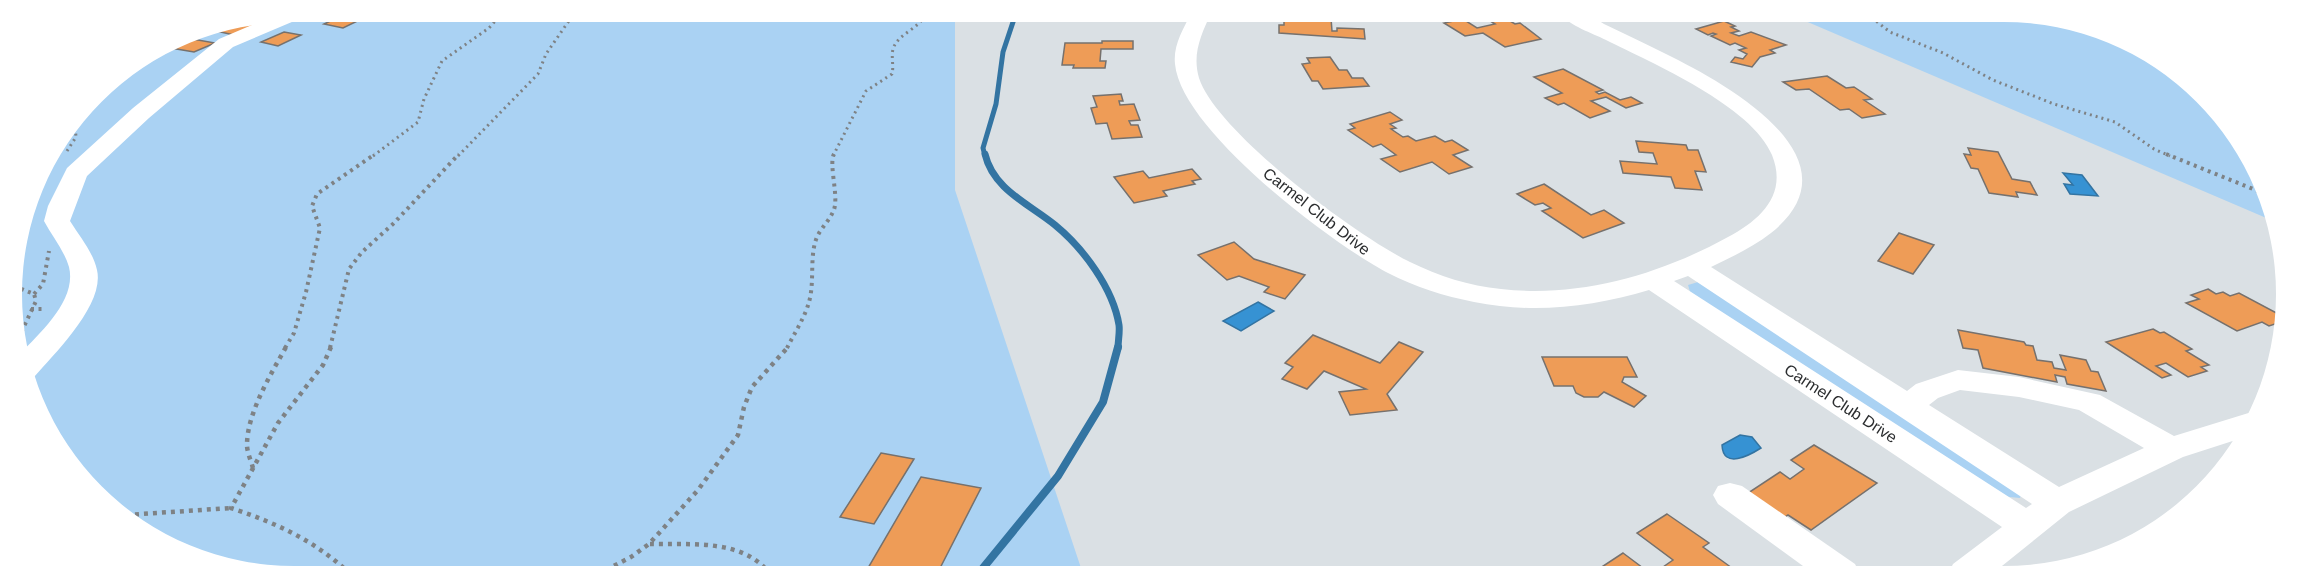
<svg xmlns="http://www.w3.org/2000/svg" width="2299" height="588" font-family="Helvetica,sans-serif">
<rect width="100%" height="100%" fill="#dae0e4"/>
<g fill="#aad2f3">
<polygon points="294,12 955,13 955,190 1083,574 257,574 153,538 70,466 22,367 13,275 41,170 108,82 186,33"/>
<polygon points="1789,14 2042,14 2146,50 2229,123 2278,223"/>
<polygon points="1698,282 2022,491 2020,498 1999,496 1691,295 1688,285"/>
</g>
<g fill="#3692d3" stroke="#3374a2" stroke-width="1.5">
<polygon points="2063,173 2082,175 2098,196 2070,194 2064,184 2073,185"/>
<polygon points="1258,302 1274,311 1241,331 1223,321"/>
<path d="M1740 435 1752 437 1761 448C1750 455 1723 470 1722 445Z"/>
</g>
<g fill="none" stroke-linecap="round" stroke-linejoin="round">
<polyline stroke="#3374a2" stroke-width="5" points="985,156 983,148 996,104 1003,52 1016,13"/>
<path stroke="#3374a2" stroke-width="7" d="M985 154C993 189 1029 204 1055 225 1083 248 1113 288 1119 325 1120 332 1118 341 1118 348"/>
<polyline stroke="#3374a2" stroke-width="8" points="982,574 983,568 1058,476 1103,402 1118,347"/>
</g>
<g fill="#ee9c57" stroke="#76716d" stroke-width="1.5">
<polygon points="350,12 376,12 343,28 324,24"/>
<polygon points="1284,13 1327,13 1323,15 1323,18 1331,18 1332,31 1337,31 1337,28 1364,29 1365,39 1279,33 1279,25 1284,25"/>
<polygon points="1498,14 1515,24 1520,23 1541,39 1505,47 1483,33 1465,36 1444,23 1463,19 1477,28 1495,24 1481,15"/>
<polygon points="277,15 234,35 207,29"/>
<polygon points="1724,21 1735,26 1731,27 1739,31 1731,33 1739,36 1751,32 1786,45 1770,50 1775,53 1760,57 1752,67 1731,62 1735,57 1743,59 1747,54 1739,50 1746,48 1735,43 1730,45 1711,36 1716,34 1713,33 1708,35 1696,29"/>
<polygon points="284,32 301,35 278,46 261,42"/>
<polygon points="181,37 215,43 194,52 165,47"/>
<polygon points="1102,41 1133,41 1133,49 1101,49 1100,61 1106,61 1105,68 1073,68 1074,65 1062,65 1065,43 1102,43"/>
<polygon points="1330,57 1339,70 1347,70 1352,78 1363,78 1369,86 1323,89 1318,81 1312,81 1302,64 1310,63 1307,58"/>
<polygon points="1563,69 1603,90 1596,92 1599,94 1605,92 1620,100 1631,97 1642,103 1626,108 1606,97 1591,101 1610,111 1590,118 1564,103 1558,105 1545,98 1562,93 1534,77"/>
<polygon points="1827,76 1846,88 1854,87 1872,99 1864,100 1885,114 1862,118 1849,109 1840,110 1809,89 1796,90 1783,82"/>
<polygon points="1121,94 1123,101 1119,101 1120,105 1134,104 1140,120 1129,121 1131,125 1138,125 1142,137 1112,139 1107,123 1096,124 1091,108 1097,107 1093,96"/>
<polygon points="1390,112 1402,120 1390,124 1396,128 1391,129 1403,137 1408,136 1416,141 1435,136 1445,142 1452,140 1468,150 1453,155 1472,167 1449,174 1432,162 1400,172 1381,159 1396,155 1381,144 1373,147 1348,130 1355,128 1350,124"/>
<polygon points="1636,141 1686,145 1688,150 1698,150 1706,172 1695,171 1702,190 1675,188 1671,177 1623,173 1620,161 1657,164 1653,153 1639,152"/>
<polygon points="1968,148 1998,152 2012,179 2030,182 2037,195 2016,192 2018,197 1989,193 1978,169 1971,168 1964,154 1971,155"/>
<polygon points="1192,169 1201,179 1192,181 1195,184 1163,191 1167,196 1134,203 1114,177 1143,171 1149,178"/>
<polygon points="1544,184 1591,215 1604,210 1624,223 1583,238 1542,211 1551,208 1543,203 1535,205 1517,194"/>
<polygon points="1899,233 1934,245 1913,274 1878,261"/>
<polygon points="1234,242 1254,259 1305,275 1285,299 1264,292 1269,287 1239,276 1227,280 1198,255"/>
<polygon points="2208,289 2216,294 2223,292 2230,296 2239,293 2284,317 2284,321 2269,326 2262,322 2237,331 2186,303 2199,299 2191,295"/>
<polygon points="2153,329 2160,333 2164,332 2192,349 2186,351 2209,365 2201,367 2207,371 2188,377 2166,363 2156,366 2171,375 2162,378 2106,342"/>
<polygon points="1958,330 2024,342 2026,345 2033,346 2037,360 2052,362 2054,368 2066,370 2060,355 2086,360 2091,371 2098,372 2106,391 2067,384 2065,377 2055,375 2057,382 1983,368 1978,350 1963,348"/>
<polygon points="1313,335 1380,363 1399,342 1423,352 1387,394 1397,410 1350,415 1339,392 1366,389 1324,371 1307,389 1282,379 1293,367 1285,363"/>
<polygon points="1542,357 1627,357 1637,377 1624,377 1622,382 1646,396 1634,407 1604,392 1598,397 1584,397 1576,393 1573,386 1554,386"/>
<polygon points="1814,445 1877,483 1811,530 1788,515 1781,520 1745,495 1780,472 1790,479 1804,469 1791,460"/>
<polygon points="881,453 914,459 874,524 840,517"/>
<polygon points="921,477 981,488 937,574 892,574 868,568"/>
<polygon points="1667,514 1709,543 1703,547 1732,568 1726,574 1653,574 1673,560 1637,533"/>
<polygon points="1623,553 1651,574 1591,574"/>
</g>
<g fill="none" stroke-linecap="round" stroke-linejoin="round">
<g stroke="#7e8285" stroke-width="3" stroke-dasharray="2 4" stroke-linecap="butt">
<polyline points="1867,14 1890,32 1943,53 1993,80 2054,104 2115,122 2154,149 2170,156"/>
<polyline points="67,151 76,137 75,125"/>
<polyline points="373,156 418,122 424,99 442,61 489,28 503,12"/>
<polyline points="458,156 538,74 546,54 575,12"/>
<path d="M833 156 866 91 892 74C894 66 891 57 893 49 898 33 920 29 926 13"/>
</g>
<g stroke="#7e8285" stroke-width="4" stroke-dasharray="3 4.5" stroke-linecap="butt">
<polyline points="2166,154 2263,193"/>
<polyline points="14,286 34,294 36,301 19,337"/>
<polyline points="34,294 43,284 49,251"/>
<polyline points="31,309 45,309"/>
<polyline points="285,348 294,333 306,292 320,228 312,206 317,194 375,154"/>
<polyline points="330,348 349,269 362,252 393,224 459,154"/>
<path d="M787 348C794 334 805 317 809 302 815 281 809 256 817 237 822 226 834 216 835 205 837 190 829 163 834 154"/>
</g>
<g stroke="#7e8285" stroke-width="4.5" stroke-dasharray="4 5" stroke-linecap="butt">
<path d="M331 347 323 365 278 423 231 508C276 523 316 541 350 574"/>
<path d="M253 468C251 461 247 452 247 445 247 413 271 374 286 347"/>
<polyline points="126,515 231,508"/>
<path d="M650 544C690 545 743 538 770 574"/>
<polyline points="598,574 631,557 649,544 698,490 738,435 744,407 752,387 788,347"/>
</g>
<g fill="#fff" fill-rule="evenodd">
<path d="M294 12H309L306 16 233 47 149 118 87 176 70 221C80 237 93 252 97 270 105 304 55 353 34 377L27 379 22 367 20 354C41 332 77 300 69 267 64 250 52 236 44 221L48 206 67 168 133 108 219 39 271 17Z"/>
<path d="M1191 13H1211C1201 35 1192 54 1199 78 1217 133 1358 237 1410 262 1439 276 1469 286 1501 289 1579 298 1659 275 1728 237 1760 220 1788 195 1772 155 1752 106 1652 63 1606 40 1592 33 1570 26 1561 14 1568 14 1577 13 1584 14 1591 15 1598 20 1604 24 1625 34 1646 44 1666 54 1725 83 1864 159 1771 233 1753 247 1732 257 1711 267L1907 391 1916 384 1958 370 2019 377 2100 395 2174 436 2255 411 2260 412 2245 437 2183 457 2069 512 1992 574H1948L1953 564 2002 527 1649 290C1593 307 1532 314 1474 302 1444 296 1415 287 1388 273 1331 243 1181 130 1175 64 1173 45 1183 30 1191 13ZM1688 276 2032 504 2026 508 1674 281ZM1960 390 2019 397 2079 410 2144 448 2059 487 1929 405 1938 398Z"/>
<polygon points="1730,483 1742,486 1855,564 1860,574 1814,574 1718,504 1713,495 1718,486"/>
</g>
</g>
<g text-anchor="middle" stroke-width="5" stroke-linejoin="round" paint-order="stroke">
<g font-size="16" fill="#2b2d2f" stroke="#fff">
<text transform="translate(1317 211) rotate(38)" y="6">Carmel Club Drive</text>
<text transform="translate(1841 403) rotate(33)" y="6">Carmel Club Drive</text>
</g>
</g>
<path d="M0 0H2299V588H0ZM294 22H2004A272 272 0 0 1 2276 294V294A272 272 0 0 1 2004 566H294A272 272 0 0 1 22 294V294A272 272 0 0 1 294 22Z" fill="#fff" fill-rule="evenodd"/>
</svg>
